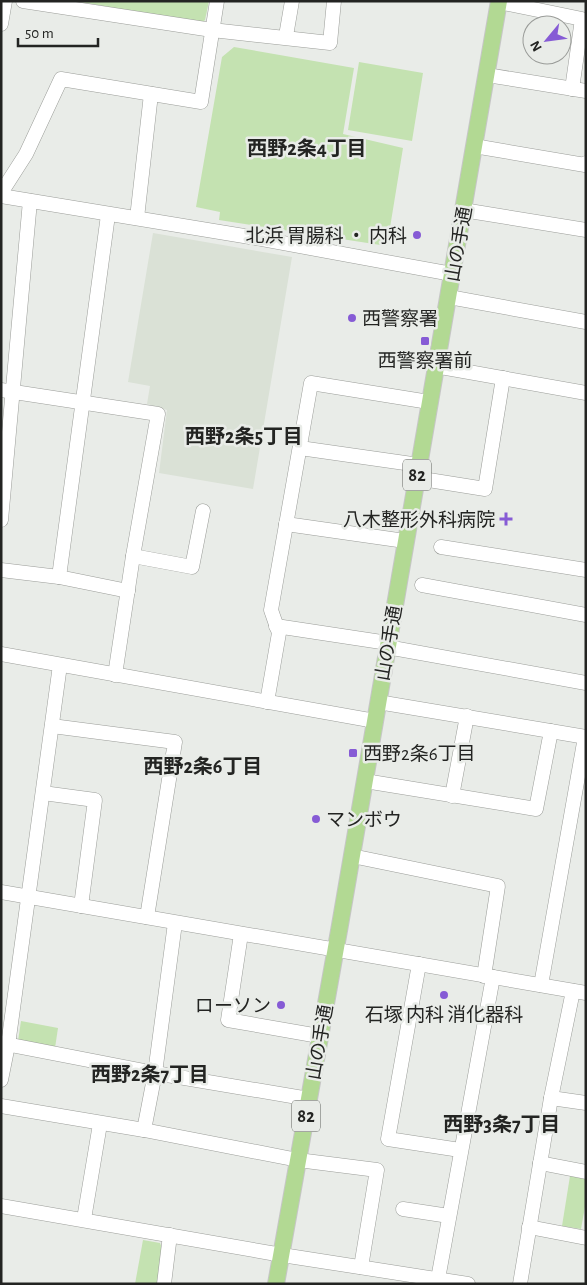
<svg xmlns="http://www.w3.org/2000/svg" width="587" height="1285" font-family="'Alegreya Sans','Noto Sans JP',sans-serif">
<rect width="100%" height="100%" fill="#e9ece8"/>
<polygon fill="#dae1d6" points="153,233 292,257 253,489 159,473 167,410 147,404 150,386 128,382"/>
<g fill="#c4e2b1">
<polygon points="76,1 209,1 205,20 201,24"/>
<polygon points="234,47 354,68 343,134 403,148 387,246 219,220 220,212 196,207 222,57"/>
<polygon points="359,62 423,73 412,141 348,130"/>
<polygon points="21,1021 58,1028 55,1048 18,1041"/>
<polygon points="570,1176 586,1179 586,1201 581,1229 562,1226"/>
<polygon points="143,1240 160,1243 162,1248 158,1284 135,1284"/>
</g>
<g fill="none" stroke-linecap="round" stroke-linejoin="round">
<defs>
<g id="minor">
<polyline points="23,1 212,30 330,43 334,1"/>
<polyline points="499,2 582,19 572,89"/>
<polyline points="1,24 5,1"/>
<polyline points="286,36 292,1"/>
<polyline points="487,75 586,91"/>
<polyline points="474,146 585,165 586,163"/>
<polyline points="1,193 26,154 61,79 201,102 217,1"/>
<polyline points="1,196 250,237 452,274"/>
<polyline points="463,210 586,230"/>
<polyline points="137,218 151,94"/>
<polyline points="449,297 586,322"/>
<polyline points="435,366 586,393"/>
<polyline points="1,390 158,414 133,556 115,675"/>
<polyline points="300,448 419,465"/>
<polyline points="416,478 485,489 503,378"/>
<polyline points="1,520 30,201"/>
<polyline points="286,524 405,541"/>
<polyline points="441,547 586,570"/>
<polyline points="133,556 192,567 203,511"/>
<polyline points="1,570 59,577 128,591"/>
<polyline points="59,577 108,215"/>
<polyline points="422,585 586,615"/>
<polyline points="276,626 388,643"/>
<polyline points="387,647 586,683"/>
<polyline points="1,654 375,721"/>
<polyline points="267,702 279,633 271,610 311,383 429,402"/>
<polyline points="378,702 586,737"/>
<polyline points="52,726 175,742 147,917"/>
<polyline points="365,781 536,809 551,731"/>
<polyline points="43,793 95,800 81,906"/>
<polyline points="452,796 467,716"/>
<polyline points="352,856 498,886 484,976"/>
<polyline points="1,892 586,993"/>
<polyline points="241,934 228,1020 319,1036"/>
<polyline points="419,964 388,1139 460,1150"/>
<polyline points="541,985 585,737"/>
<polyline points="1,1043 155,1073 309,1099"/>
<polyline points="1,1080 8,1045 60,665"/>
<polyline points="551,1098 586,1103"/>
<polyline points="1,1106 144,1130 298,1160 377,1170 361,1267"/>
<polyline points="144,1130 155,1073 175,923"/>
<polyline points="540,1163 586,1172"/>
<polyline points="1,1206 282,1255 468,1284"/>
<polyline points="403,1209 449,1216"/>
<polyline points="84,1219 100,1124"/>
<polyline points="529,1227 586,1238"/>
<polyline points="438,1279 493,977"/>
<polyline points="164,1284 170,1235"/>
<polyline points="520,1284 551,1098 573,991"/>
</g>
<polyline id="major" points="276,1284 340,925 499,1"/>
</defs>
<use href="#minor" stroke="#9b9d99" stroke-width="15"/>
<use href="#major" stroke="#c6c6c6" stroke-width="18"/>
<use href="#minor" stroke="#fff" stroke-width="14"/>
<use href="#major" stroke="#b2d993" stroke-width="16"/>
</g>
<g fill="#865bd5" stroke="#e9ece8" stroke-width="2">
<circle cx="417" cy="235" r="5"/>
<circle cx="352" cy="318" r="5"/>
<rect x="420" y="336" width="10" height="10" rx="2.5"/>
<path d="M503.5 511.5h5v5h5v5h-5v5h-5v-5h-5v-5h5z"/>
<rect x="348" y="748" width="10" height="10" rx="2.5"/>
<circle cx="316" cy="819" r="5"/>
<circle cx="444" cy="995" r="5"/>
<circle cx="281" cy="1005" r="5"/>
</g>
<g text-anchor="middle" stroke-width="5" stroke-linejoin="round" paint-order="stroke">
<g fill="#e9ece8" stroke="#5e605d" stroke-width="1">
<rect x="403" y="459.5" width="28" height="31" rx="4"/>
<rect x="292" y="1100.5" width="28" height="31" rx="4"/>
</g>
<g font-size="18" font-weight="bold" fill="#232422">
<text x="417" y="481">82</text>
<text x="306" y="1122">82</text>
</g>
<g font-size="19" fill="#232422" stroke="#e9ece8" text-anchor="end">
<text x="407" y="242">北浜 胃腸科 ・ 内科</text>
<text x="362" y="325" text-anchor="start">西警察署</text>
<text x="425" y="367" text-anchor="middle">西警察署前</text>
<text x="495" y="526">八木整形外科病院</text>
<text x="363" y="760" text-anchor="start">西野2条6丁目</text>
<text x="326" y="826" text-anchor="start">マンボウ</text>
<text x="271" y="1012">ローソン</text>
<text x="444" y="1021" text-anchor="middle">石塚 内科 消化器科</text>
</g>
<g font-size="19" fill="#232422" stroke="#e9ece8">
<text transform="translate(458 244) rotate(-80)" y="7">山の手通</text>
<text transform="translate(388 643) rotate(-80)" y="7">山の手通</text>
<text transform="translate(319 1042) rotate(-80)" y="7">山の手通</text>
</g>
<g font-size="20" font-weight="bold" fill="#232422" stroke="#e9ece8">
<text x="307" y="155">西野2条4丁目</text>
<text x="244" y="443">西野2条5丁目</text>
<text x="203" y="773">西野2条6丁目</text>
<text x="150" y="1081">西野2条7丁目</text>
<text x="502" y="1131">西野3条7丁目</text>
</g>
</g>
<rect width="587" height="1285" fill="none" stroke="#232422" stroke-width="5"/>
<g transform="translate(547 40) rotate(241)"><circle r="24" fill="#e9ece8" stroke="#9a9c99"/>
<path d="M0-4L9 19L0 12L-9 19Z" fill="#865bd5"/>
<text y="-8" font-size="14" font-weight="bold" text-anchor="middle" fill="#232422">N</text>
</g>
<path d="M18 38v8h80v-8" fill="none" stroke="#232422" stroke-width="2.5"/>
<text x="25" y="38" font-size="15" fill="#232422" stroke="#e9ece8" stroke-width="4" paint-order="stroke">50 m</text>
</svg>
